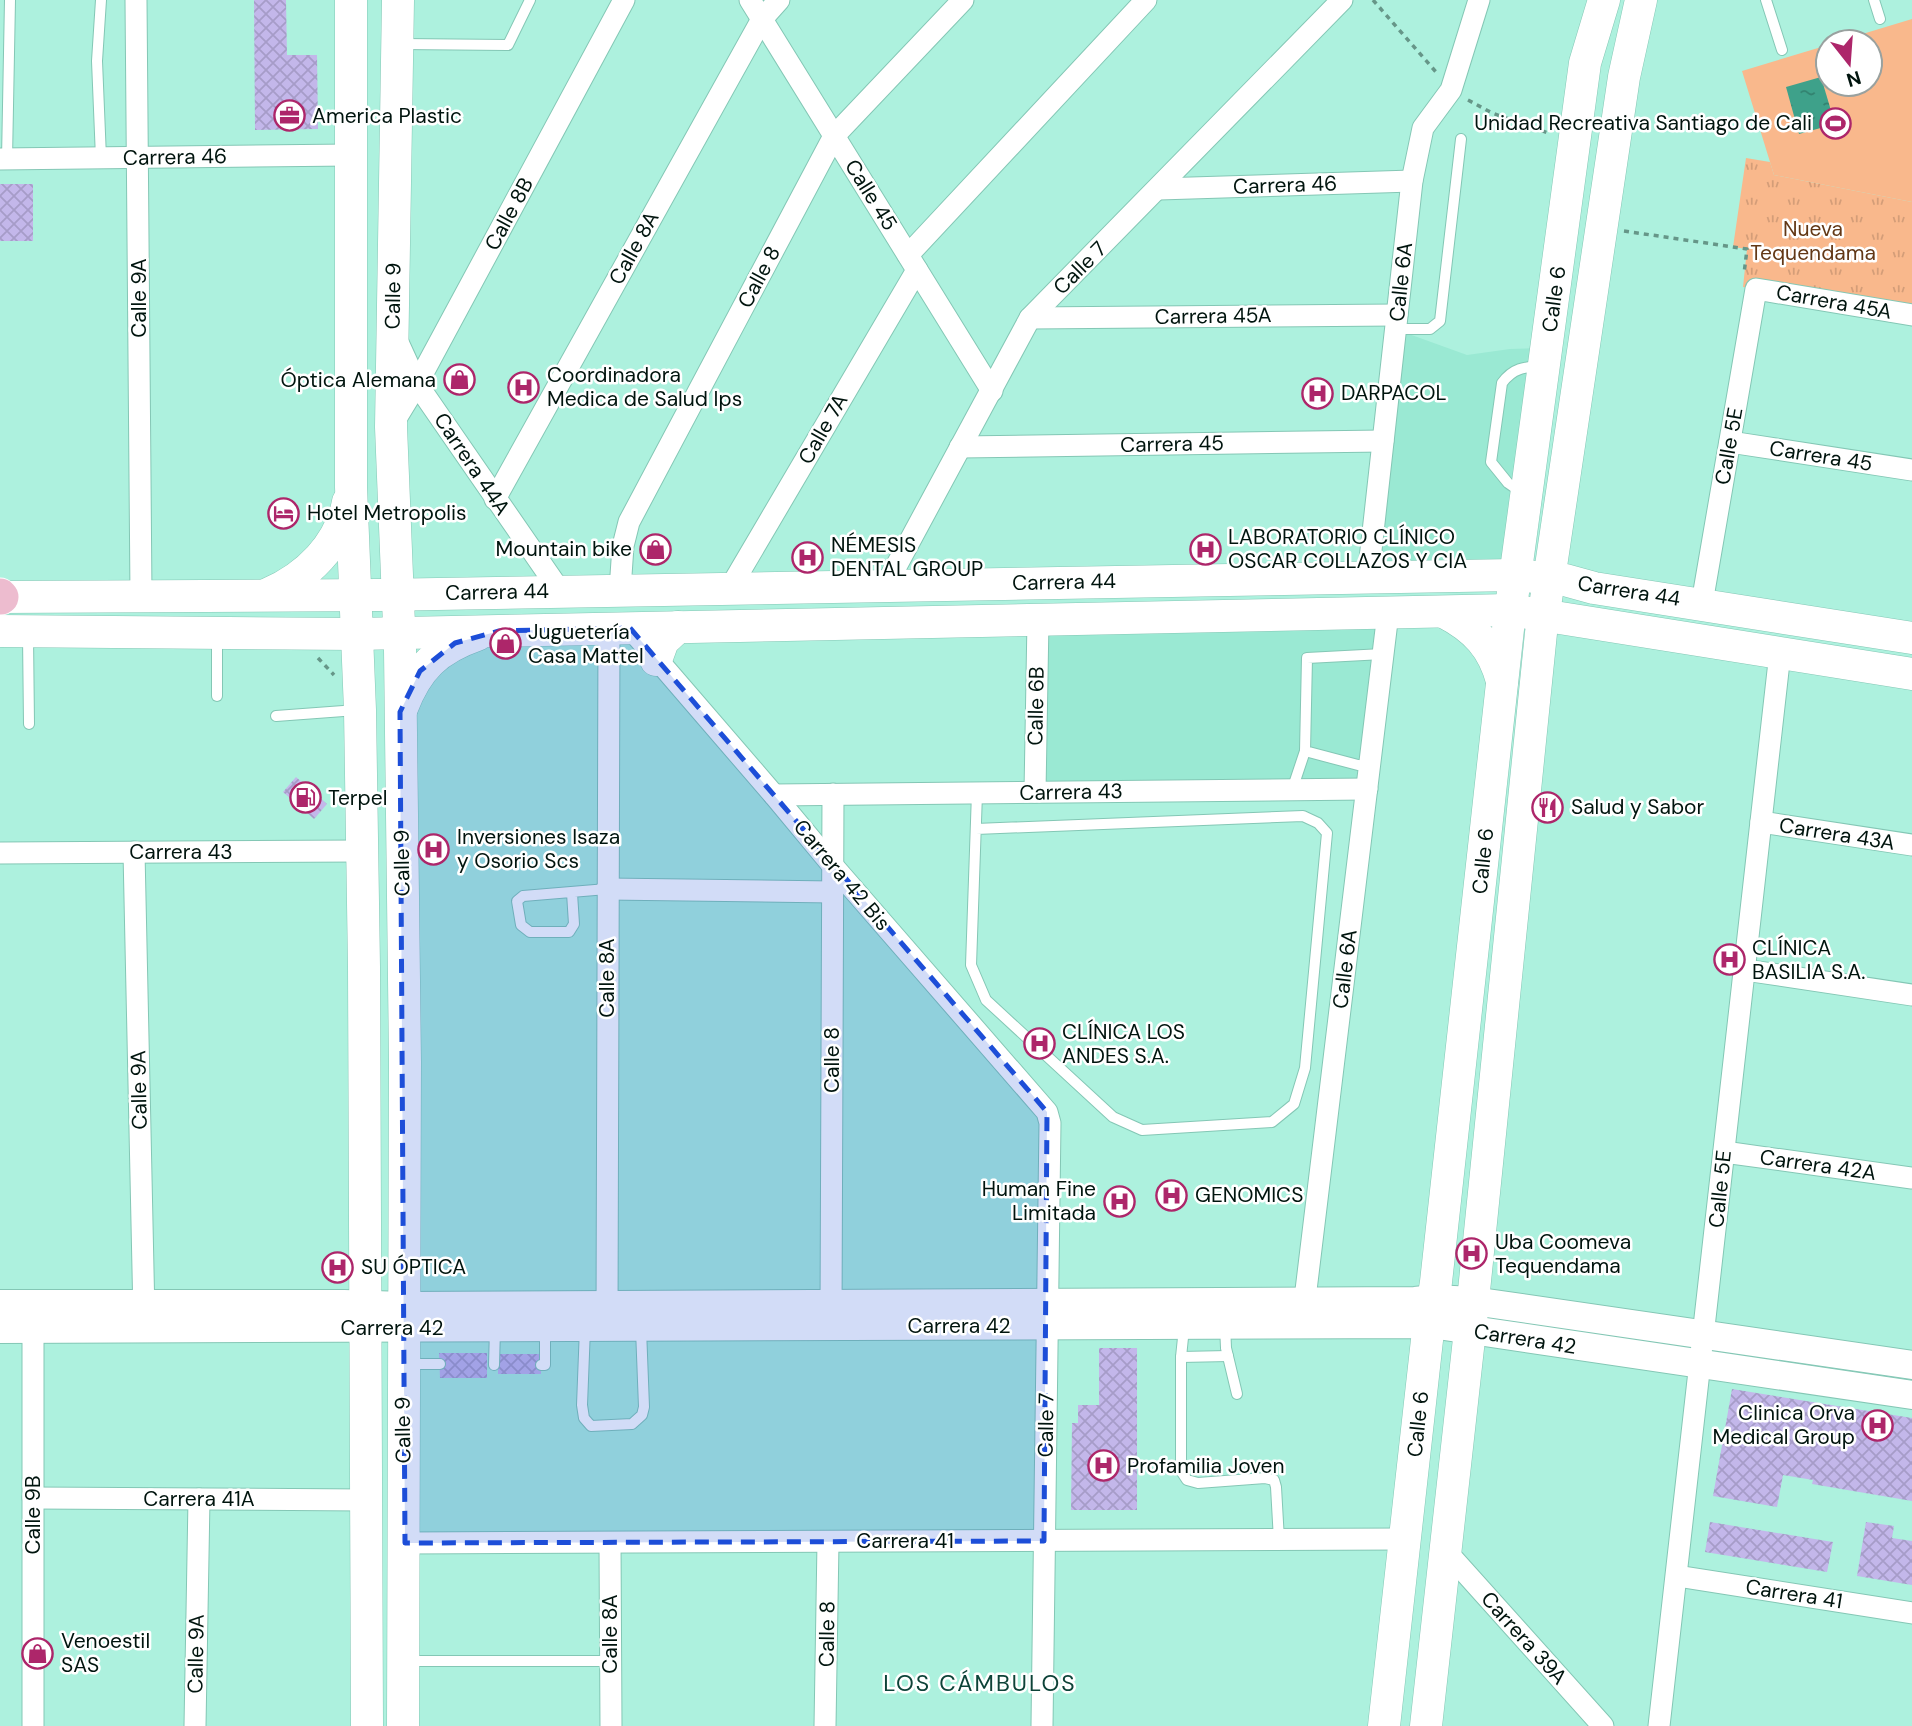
<svg xmlns="http://www.w3.org/2000/svg" width="1912" height="1726" font-family="'DM Sans',sans-serif">
<defs>
<pattern id="park-tufts" width="24" height="20" patternUnits="userSpaceOnUse" patternTransform="scale(1.75)"><rect width="24" height="20" fill="#f9b88c"/><path d="M3 7l-1-3M5 7V3M7 7l1-3M15 17l-1-3M17 17v-4M19 17l1-3" fill="none" stroke="#d49d78"/></pattern>
<pattern id="water-ripples" width="26" height="14" patternUnits="userSpaceOnUse" patternTransform="scale(1.75)"><rect width="26" height="14" fill="#3ea18a"/><path d="M2 4q2-2 4 0t4 0M15 11q2-2 4 0t4 0" fill="none" stroke="#32826f"/></pattern>
<pattern id="building-cross-hatch" width="8" height="8" patternUnits="userSpaceOnUse" patternTransform="scale(1.75)"><rect width="8" height="8" fill="#c3b7ea"/><path d="M0 0l8 8M0 8l8-8" fill="none" stroke="#a69cc8"/></pattern>
</defs>
<rect width="100%" height="100%" fill="#adf1de"/>
<g fill="#9ae9d3">
<polygon points="1395,329 1467,355 1510,349 1547,348 1515,575 1368,577"/>
<polygon points="1388,613 1367,789 1035,792 1038,620"/>
</g>
<polygon fill="#f9b88c" points="1912,19 1912,202 1774,175 1742,71 1828,45 1828,84 1870,84 1870,42 1836,42"/>
<polygon fill="url(#park-tufts)" points="1746,158 1770,162 1774,175 1912,202 1912,315 1743,287 1747,249 1733,247"/>
<polygon fill="url(#water-ripples)" points="1821,77 1835,124 1799,134 1786,87"/>
<g fill="url(#building-cross-hatch)">
<polygon points="254,0 286,0 287,55 317,55 318,129 255,130"/>
<rect x="0" y="184" width="33" height="57"/>
<polygon points="296,777 327,804 314,819 283,792"/>
<polygon points="1099,1348 1137,1348 1137,1510 1071,1510 1072,1423 1078,1423 1078,1405 1099,1405"/>
<polygon points="439,1353 487,1353 487,1378 440,1378"/>
<rect x="498" y="1354" width="43" height="20"/>
<polygon points="1732,1389 1912,1418 1912,1501 1812,1484 1813,1480 1783,1475 1777,1507 1713,1496"/>
<polygon points="1710,1522 1833,1542 1827,1572 1705,1552"/>
<polygon points="1866,1522 1894,1526 1892,1538 1912,1541 1912,1585 1857,1576"/>
</g>
<g fill="none" stroke-linecap="round" stroke-linejoin="round">
<defs>
<g id="service">
<polyline points="1766,0 1782,50"/>
<polyline points="1874,0 1880,19"/>
<polyline points="401,44 508,45 530,0"/>
<polyline points="101,158 97,61 101,0"/>
<polyline points="7,159 10,0"/>
<polyline points="1395,329 1430,329 1440,321 1461,139"/>
<path d="M1521 492 1508 483 1491 462 1502 383C1513 368 1524 367 1542 366"/>
<polyline points="217,635 217,696"/>
<polyline points="28,636 29,724"/>
<polyline points="276,716 357,710"/>
<polyline points="1370,766 1358,765 1305,751 1307,658 1383,654"/>
<polyline points="1292,790 1305,751"/>
<polyline points="976,829 1303,816 1318,823 1327,833 1305,1068 1294,1104 1272,1122 1142,1130 1113,1117 986,1000 971,965 977,793"/>
<polyline points="572,893 574,924 569,932 530,932 521,925 517,901 523,896 607,889"/>
<polyline points="1225,1325 1226,1348 1237,1394"/>
<polyline points="585,1328 582,1405 584,1418 591,1426 632,1424 642,1415 644,1407 641,1329"/>
<polyline points="1184,1328 1181,1357 1181,1471 1187,1480 1198,1483 1265,1478 1274,1480 1276,1487 1279,1540"/>
<polyline points="1181,1357 1228,1356"/>
<polyline points="405,1364 440,1364"/>
<polyline points="494,1365 495,1329"/>
<polyline points="541,1365 545,1365 545,1329"/>
<polyline points="407,1661 611,1661"/>
</g>
<g id="minor">
<polyline points="136,0 141,596"/>
<polyline points="750,0 992,391"/>
<polyline points="0,159 351,155"/>
<polyline points="1159,189 1412,181"/>
<polyline points="908,255 1146,0"/>
<polyline points="1030,318 1397,315"/>
<polyline points="396,338 417,384 560,591"/>
<polyline points="392,425 417,384 624,0"/>
<polyline points="1730,442 1912,470"/>
<polyline points="960,447 1383,441"/>
<polyline points="495,499 762,19 779,0"/>
<polyline points="1368,577 1412,181 1423,128 1451,90 1479,0"/>
<polyline points="886,585 1030,318 1342,0"/>
<polyline points="730,588 917,270"/>
<polyline points="620,590 623,546 629,522 834,136 963,0"/>
<polyline points="1702,603 1756,289 1912,315"/>
<polyline points="630,628 774,795 833,866 1047,1112 1050,1123 1042,1726"/>
<polyline points="1035,792 1038,620"/>
<polyline points="774,795 1367,789"/>
<polyline points="1761,822 1912,845"/>
<polyline points="134,852 144,1316"/>
<polyline points="0,853 362,851"/>
<polyline points="607,889 833,892"/>
<polyline points="1745,970 1912,995"/>
<polyline points="1724,1152 1912,1178"/>
<polyline points="1303,1315 1388,613"/>
<polyline points="33,1316 33,1726"/>
<polyline points="831,1317 833,794"/>
<polyline points="607,1319 609,629"/>
<polyline points="33,1498 365,1500"/>
<polyline points="405,1543 1406,1539"/>
<polyline points="610,1543 611,1726"/>
<polyline points="1445,1550 1603,1726"/>
<polyline points="1677,1576 1912,1613"/>
<polyline points="195,1726 199,1499"/>
<polyline points="825,1726 828,1542"/>
<polyline points="1659,1726 1780,653"/>
</g>
<g id="tertiary">
<polyline points="0,1304 344,1304 403,1306 1415,1301 1434,1299 1473,1301 1912,1365"/>
<polyline points="0,1329 1431,1324 1912,1395"/>
</g>
<g id="secondary">
<polyline points="351,0 351,487 360,710 364,967 367,1726"/>
<polyline points="398,0 391,427 400,650 405,1062 403,1726"/>
<path d="M268 594C307 577 340 545 348 502"/>
<polyline points="0,597 379,595 1515,575 1565,580 1594,588 1912,638"/>
<path d="M1444 612C1475 628 1493 647 1502 681"/>
<polyline points="0,631 357,634 1510,610 1912,674"/>
<polyline points="656,660 663,641 678,627"/>
<path d="M402 708C417 668 437 649 477 635"/>
<polyline points="1384,1726 1427,1340 1436,1282 1508,629 1585,63 1604,0"/>
<polyline points="1426,1726 1470,1330 1541,633 1624,77 1641,0"/>
</g>
<polyline id="primary" points="0,596 1,597"/>
</defs>
<use href="#service" stroke="#84c7b5" stroke-width="12"/>
<use href="#minor" stroke="#84c7b5" stroke-width="23"/>
<use href="#tertiary" stroke="#84c7b5" stroke-width="30"/>
<use href="#secondary" stroke="#84c7b5" stroke-width="33"/>
<use href="#primary" stroke="#fff" stroke-width="37"/>
<g stroke="#669688" stroke-width="3.5" stroke-dasharray="5 5" stroke-linecap="butt">
<polyline points="1373,0 1436,72"/>
<polyline points="1468,100 1492,113 1551,134"/>
<polyline points="1624,231 1747,249 1744,274"/>
<polyline points="318,658 334,675"/>
</g>
<use href="#service" stroke="#fff" stroke-width="10"/>
<use href="#minor" stroke="#fff" stroke-width="21"/>
<use href="#tertiary" stroke="#fff" stroke-width="28"/>
<use href="#secondary" stroke="#fff" stroke-width="32"/>
<use href="#primary" stroke="#edbccf" stroke-width="35"/>
</g>
<path fill="#1d4ed8" fill-opacity="0.2" stroke="#1d4ed8" stroke-width="5" stroke-dasharray="14 9" stroke-linejoin="round" d="M630 628 1047 1112 1044 1541 405 1543 400 712 420 671 455 643 499 631Z"/>
<defs>
<symbol id="office-ring" viewBox="-11 -11 22 22"><circle r="9.5" fill="#fff" stroke="#ad266a" stroke-width="1.5"/><path d="M-6-3h4V-5.5h4V-3h4V5H-6ZM-1-4.5V-3h2v-1.5ZM-6 0V1H6V0Z" fill="#ad266a"/></symbol>
<symbol id="stadium-ring" viewBox="-11 -11 22 22"><circle r="9.5" fill="#fff" stroke="#ad266a" stroke-width="1.5"/><path d="M0-5a6.5 5 0 1 0 0 10a6.5 5 0 1 0 0-10ZM-3.5-1.8h7v3.6h-7Z" fill="#ad266a"/></symbol>
<symbol id="shop-ring" viewBox="-11 -11 22 22"><circle r="9.5" fill="#fff" stroke="#ad266a" stroke-width="1.5"/><path d="M-5-2.5h2.3a2.7 3.5 0 0 1 5.4 0H5L5.5 6h-11ZM-1.5-2.5h3a1.5 2.3 0 0 0-3 0Z" fill="#ad266a"/></symbol>
<symbol id="hospital-ring" viewBox="-11 -11 22 22"><circle r="9.5" fill="#fff" stroke="#ad266a" stroke-width="1.5"/><path d="M-5-5h3v3.5h4V-5h3V5h-3V1.5h-4V5h-3Z" fill="#ad266a"/></symbol>
<symbol id="hotel-ring" viewBox="-11 -11 22 22"><circle r="9.5" fill="#fff" stroke="#ad266a" stroke-width="1.5"/><path d="M-6-4.5h1.5V1H6V5H4.5V3h-9V5H-6ZM-4 0a1.8 1.8 0 1 1 3.6 0ZM.5 0V-2.5h3Q6-2.5 6 0Z" fill="#ad266a"/></symbol>
<symbol id="fuel-ring" viewBox="-11 -11 22 22"><circle r="9.5" fill="#fff" stroke="#ad266a" stroke-width="1.5"/><path d="M-5.5-6h7V0h2V4h1.3V-2.5L3-4.5l.8-.8L6-3V5H2.5V1h-1V6h-7ZM-4.2-4.7v3.2H.2V-4.7Z" fill="#ad266a"/></symbol>
<symbol id="restaurant-ring" viewBox="-11 -11 22 22"><circle r="9.5" fill="#fff" stroke="#ad266a" stroke-width="1.5"/><path d="M-5-6h1v4h1v-4h1v4h1v-4h1v5L-1.5 .5V6h-2V.5L-5-1ZM5-6V6H3V1.5H1.5Q1.5-4 5-6Z" fill="#ad266a"/></symbol>
</defs>
<g fill-rule="evenodd">
<use href="#office-ring" x="272" y="98" width="35" height="35"/>
<use href="#stadium-ring" x="1818" y="106" width="35" height="35"/>
<use href="#shop-ring" x="442" y="362" width="35" height="35"/>
<use href="#hospital-ring" x="506" y="370" width="35" height="35"/>
<use href="#hospital-ring" x="1300" y="376" width="35" height="35"/>
<use href="#hotel-ring" x="266" y="496" width="35" height="35"/>
<use href="#shop-ring" x="638" y="532" width="35" height="35"/>
<use href="#hospital-ring" x="1188" y="532" width="35" height="35"/>
<use href="#hospital-ring" x="790" y="540" width="35" height="35"/>
<use href="#shop-ring" x="488" y="626" width="35" height="35"/>
<use href="#fuel-ring" x="288" y="780" width="35" height="35"/>
<use href="#restaurant-ring" x="1530" y="790" width="35" height="35"/>
<use href="#hospital-ring" x="416" y="832" width="35" height="35"/>
<use href="#hospital-ring" x="1712" y="942" width="35" height="35"/>
<use href="#hospital-ring" x="1022" y="1026" width="35" height="35"/>
<use href="#hospital-ring" x="1154" y="1178" width="35" height="35"/>
<use href="#hospital-ring" x="1102" y="1184" width="35" height="35"/>
<use href="#hospital-ring" x="1454" y="1236" width="35" height="35"/>
<use href="#hospital-ring" x="320" y="1250" width="35" height="35"/>
<use href="#hospital-ring" x="1860" y="1408" width="35" height="35"/>
<use href="#hospital-ring" x="1086" y="1448" width="35" height="35"/>
<use href="#shop-ring" x="20" y="1636" width="35" height="35"/>
</g>
<g text-anchor="middle" stroke-width="5" stroke-linejoin="round" paint-order="stroke">
<g font-size="21" fill="#00140e" stroke="#fff" text-anchor="start">
<text x="312" y="123">America Plastic</text>
<text x="1812" y="130" text-anchor="end">Unidad Recreativa Santiago de Cali</text>
<text x="547" y="382">Coordinadora<tspan x="547" dy="24">Medica de Salud Ips</tspan></text>
<text x="436" y="387" text-anchor="end">Óptica Alemana</text>
<text x="1341" y="400">DARPACOL</text>
<text x="307" y="520">Hotel Metropolis</text>
<text x="1228" y="544">LABORATORIO CLÍNICO<tspan x="1228" dy="24">OSCAR COLLAZOS Y CIA</tspan></text>
<text x="831" y="552">NÉMESIS<tspan x="831" dy="24">DENTAL GROUP</tspan></text>
<text x="632" y="556" text-anchor="end">Mountain bike</text>
<text x="528" y="639">Juguetería<tspan x="528" dy="24">Casa Mattel</tspan></text>
<text x="328" y="805">Terpel</text>
<text x="1571" y="814">Salud y Sabor</text>
<text x="457" y="844">Inversiones Isaza<tspan x="457" dy="24">y Osorio Scs</tspan></text>
<text x="1752" y="955">CLÍNICA<tspan x="1752" dy="24">BASILIA S.A.</tspan></text>
<text x="1062" y="1039">CLÍNICA LOS<tspan x="1062" dy="24">ANDES S.A.</tspan></text>
<text x="1096" y="1196" text-anchor="end">Human Fine<tspan x="1096" dy="24">Limitada</tspan></text>
<text x="1195" y="1202">GENOMICS</text>
<text x="1495" y="1249">Uba Coomeva<tspan x="1495" dy="24">Tequendama</tspan></text>
<text x="361" y="1274">SU ÓPTICA</text>
<text x="1855" y="1420" text-anchor="end">Clinica Orva<tspan x="1855" dy="24">Medical Group</tspan></text>
<text x="1127" y="1473">Profamilia Joven</text>
<text x="61" y="1648">Venoestil<tspan x="61" dy="24">SAS</tspan></text>
</g>
<g font-size="21" fill="#00140e" stroke="#fff">
<text transform="translate(175 157) rotate(-1)" y="7">Carrera 46</text>
<text transform="translate(1285 185) rotate(-2)" y="7">Carrera 46</text>
<text transform="translate(871 195) rotate(58)" y="7">Calle 45</text>
<text transform="translate(509 214) rotate(-62)" y="7">Calle 8B</text>
<text transform="translate(634 248) rotate(-61)" y="7">Calle 8A</text>
<text transform="translate(1080 268) rotate(-45)" y="7">Calle 7</text>
<text transform="translate(759 277) rotate(-62)" y="7">Calle 8</text>
<text transform="translate(1401 282) rotate(-84)" y="7">Calle 6A</text>
<text transform="translate(393 296) rotate(-89)" y="7">Calle 9</text>
<text transform="translate(139 298) rotate(-90)" y="7">Calle 9A</text>
<text transform="translate(1554 299) rotate(-82)" y="7">Calle 6</text>
<text transform="translate(1834 302) rotate(10)" y="7">Carrera 45A</text>
<text transform="translate(1213 316) rotate(-1)" y="7">Carrera 45A</text>
<text transform="translate(823 429) rotate(-60)" y="7">Calle 7A</text>
<text transform="translate(1172 444) rotate(-1)" y="7">Carrera 45</text>
<text transform="translate(1729 446) rotate(-80)" y="7">Calle 5E</text>
<text transform="translate(1821 456) rotate(9)" y="7">Carrera 45</text>
<text transform="translate(472 464) rotate(56)" y="7">Carrera 44A</text>
<text transform="translate(1064 582) rotate(-1)" y="7">Carrera 44</text>
<text transform="translate(1629 591) rotate(9)" y="7">Carrera 44</text>
<text transform="translate(497 592) rotate(-1)" y="7">Carrera 44</text>
<text transform="translate(1036 706) rotate(-89)" y="7">Calle 6B</text>
<text transform="translate(1071 792) rotate(-1)" y="7">Carrera 43</text>
<text transform="translate(1837 834) rotate(9)" y="7">Carrera 43A</text>
<text x="181" y="859">Carrera 43</text>
<text transform="translate(1483 861) rotate(-84)" y="7">Calle 6</text>
<text transform="translate(402 863) rotate(-91)" y="7">Calle 9</text>
<text transform="translate(842 875) rotate(50)" y="7">Carrera 42 Bis</text>
<text transform="translate(1345 969) rotate(-83)" y="7">Calle 6A</text>
<text transform="translate(607 978) rotate(-90)" y="7">Calle 8A</text>
<text transform="translate(832 1060) rotate(-90)" y="7">Calle 8</text>
<text transform="translate(139 1090) rotate(-91)" y="7">Calle 9A</text>
<text transform="translate(1818 1165) rotate(8)" y="7">Carrera 42A</text>
<text transform="translate(1720 1189) rotate(-84)" y="7">Calle 5E</text>
<text x="959" y="1333">Carrera 42</text>
<text x="392" y="1335">Carrera 42</text>
<text transform="translate(1525 1339) rotate(9)" y="7">Carrera 42</text>
<text transform="translate(1418 1424) rotate(-84)" y="7">Calle 6</text>
<text transform="translate(1046 1425) rotate(-89)" y="7">Calle 7</text>
<text transform="translate(403 1430) rotate(-91)" y="7">Calle 9</text>
<text x="199" y="1506">Carrera 41A</text>
<text transform="translate(33 1515) rotate(-90)" y="7">Calle 9B</text>
<text x="905" y="1548">Carrera 41</text>
<text transform="translate(1794 1594) rotate(9)" y="7">Carrera 41</text>
<text transform="translate(610 1634) rotate(-90)" y="7">Calle 8A</text>
<text transform="translate(827 1634) rotate(-89)" y="7">Calle 8</text>
<text transform="translate(1524 1638) rotate(48)" y="7">Carrera 39A</text>
<text transform="translate(196 1654) rotate(-89)" y="7">Calle 9A</text>
</g>
<g font-size="21" fill="#633816" stroke="#fff">
<text x="1813" y="236">Nueva<tspan x="1813" dy="24">Tequendama</tspan></text>
</g>
<g font-size="23" letter-spacing="2" fill="#0d4338" stroke="#fff">
<text x="980" y="1691">LOS CÁMBULOS</text>
</g>
</g>
<g transform="translate(1849 63) rotate(163)"><circle r="33" fill="#ffffff" stroke="#99a19f" stroke-width="2"/>
<path d="M0-5L12 26L0 18L-12 26Z" fill="#ad266a"/>
<text y="-10" font-size="19" font-weight="bold" text-anchor="middle" fill="#00140e">N</text>
</g>
</svg>
